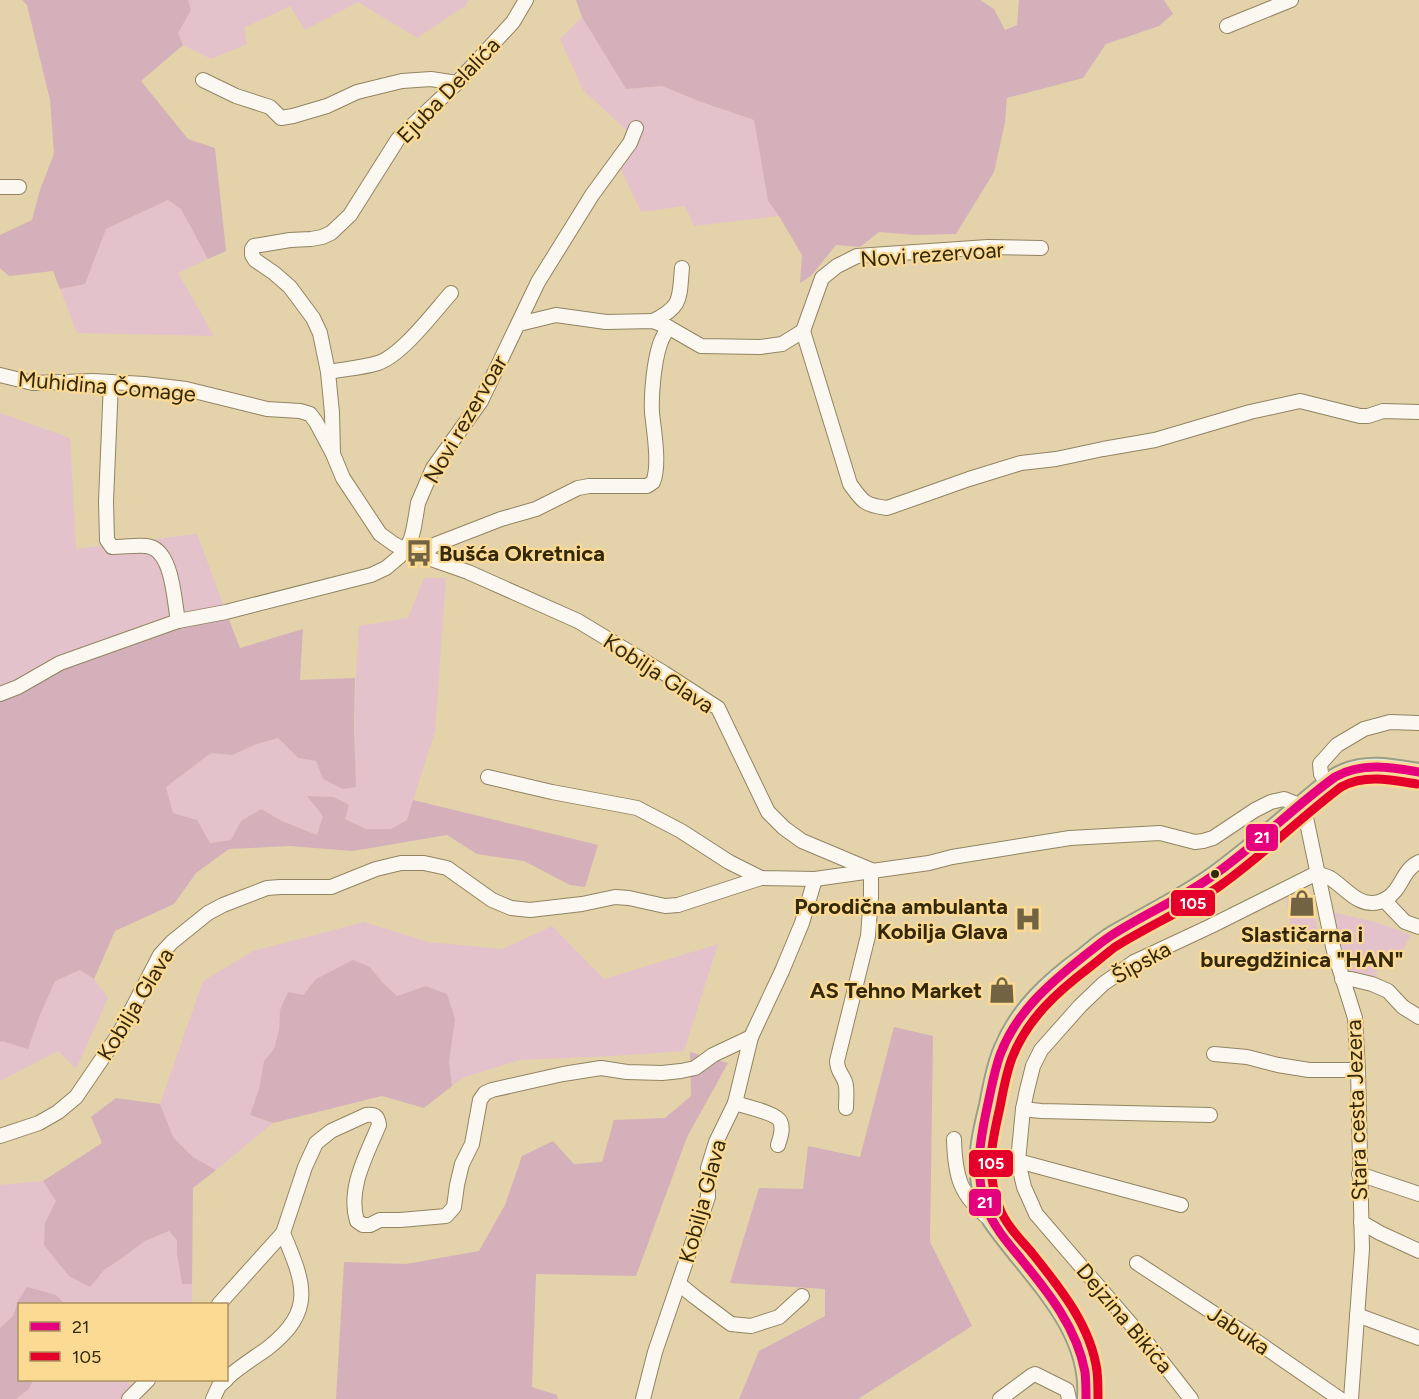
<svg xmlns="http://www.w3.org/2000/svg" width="1419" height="1399" font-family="Figtree,sans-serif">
<rect width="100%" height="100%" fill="#e4d2ab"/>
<g fill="#e4c2cb">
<polygon points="188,0 469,0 465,6 417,38 358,2 305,30 290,6 244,28 247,44 211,59 183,45 178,33 191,10"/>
<polygon points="582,17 626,89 662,86 701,102 754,120 768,201 779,216 694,226 685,206 641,212 620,167 639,142 583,90 560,39"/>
<polygon points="168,200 181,209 208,259 178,273 214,336 77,333 60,289 85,284 106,229"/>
<polygon points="0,413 70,438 76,549 197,534 226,612 0,694"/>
<path d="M424 578H446L435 731 407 820 391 829H366L345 819 349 805 334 797 308 796 323 816 318 835 282 821 261 809 241 821 231 840 210 843 197 820 173 813 166 787 211 753 232 755 257 744 278 738 298 758 316 761 356 787C354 733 355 680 359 626L408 618Z"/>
<polygon points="1294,895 1298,916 1315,918 1319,935 1293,937 1286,899"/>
<polygon points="1333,912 1378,923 1411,935 1400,955 1379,952 1376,979 1350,974 1346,970 1327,914"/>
<polygon points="364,922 428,942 502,949 552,926 604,979 718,944 684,1051 614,1056 520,1060 465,1077 452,1086 449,1062 455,1019 426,986 397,996 383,983 370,967 316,979 303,995 280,1010 279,1030 274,1049 264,1061 259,1089 250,1115 263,1120 273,1123 216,1170 193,1157 173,1137 160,1104 203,981 253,951"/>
<polygon points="80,970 94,979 108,998 76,1069 58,1051 0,1081 0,1042 2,1041 28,1048 40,1015 55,981"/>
<polygon points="43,1181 56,1201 46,1223 105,1269 118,1261 145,1241 169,1231 177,1240 177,1254 182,1284 192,1284 192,1304 65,1304 56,1295 18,1301 13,1316 0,1328 0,1185"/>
<polygon points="33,1380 127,1380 139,1394 137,1399 16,1399 29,1389"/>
</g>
<g fill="#d3b0ba">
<polygon points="22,0 188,0 191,10 178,33 183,45 141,81 188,139 215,148 226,251 208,259 181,209 168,200 106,229 85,284 60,289 53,271 9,276 0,268 0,235 32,220 40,190 54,154 50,100 27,5"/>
<polygon points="576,0 980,0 994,9 1005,30 1017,25 1019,0 1164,0 1173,14 1159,26 1106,44 1083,78 1007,98 1005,122 994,172 956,234 915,235 879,232 860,247 836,245 811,276 800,283 802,255 779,216 768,201 754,120 701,102 662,86 626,89 582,17"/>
<polygon points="226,612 240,648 303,629 300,680 355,678 354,725 356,787 343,789 323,779 316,761 298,758 278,738 257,744 232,755 211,753 166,787 173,813 197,820 210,843 231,840 241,821 261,809 282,821 317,835 323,816 307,796 334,797 349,805 345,819 366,829 391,829 407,820 413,800 598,845 585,887 570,885 524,861 477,854 447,835 353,851 290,846 229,849 196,873 174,904 115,931 94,979 80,970 55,981 40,1015 28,1049 2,1041 0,1042 0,694 60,663"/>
<polygon points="353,960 370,967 383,983 397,996 426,986 447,994 455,1019 449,1062 452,1086 424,1108 382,1096 273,1123 250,1115 259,1089 264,1061 274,1049 279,1030 280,1010 288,992 303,995 316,979"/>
<polygon points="894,1027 933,1036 930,1242 972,1326 858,1399 739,1399 759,1351 825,1316 825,1289 730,1283 759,1188 803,1189 808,1146 860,1157"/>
<polygon points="690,1052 728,1063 687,1137 636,1276 536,1274 532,1387 557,1395 558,1399 336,1399 344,1262 406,1264 479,1251 505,1205 522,1156 553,1141 574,1164 602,1162 614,1120 665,1118 691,1096"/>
<polygon points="116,1098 160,1104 173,1137 193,1157 216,1170 193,1188 192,1284 182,1284 177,1254 177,1240 169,1231 145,1241 118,1261 105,1269 90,1287 69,1276 44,1245 45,1223 56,1201 43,1181 102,1143 91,1117"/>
<polygon points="27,1287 56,1295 65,1304 20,1304 20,1380 33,1380 29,1389 16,1399 0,1399 0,1328 13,1316 18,1301"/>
</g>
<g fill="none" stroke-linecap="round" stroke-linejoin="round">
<defs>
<g id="minor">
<path d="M526 0 513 22 457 83 398 139 350 215 331 233 322 237 311 239 290 240 254 246 252 249V255L255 260 274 273 290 287 313 318 320 333 328 372 332 413 333 454 343 478 380 534 394 544 405 550 468 572 578 621 664 673 718 708 768 812 784 828 802 841 871 870V897L868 936 837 1061C837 1073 845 1076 846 1086 847 1093 846 1101 846 1108"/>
<polyline points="1227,26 1291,0"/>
<polyline points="203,80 236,96 270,107 281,118 293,116 327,106 357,92 402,81 431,79 457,83"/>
<polyline points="0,187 19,187"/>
<path d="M653 321C683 306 679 298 682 268"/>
<polyline points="519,324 556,315 606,322 653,321 668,327 701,346 760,347 782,344 803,331 822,278 837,266 857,256 988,247 1041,248"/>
<path d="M803 331 850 484C863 502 864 505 887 508L969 479 1021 463 1056 459 1103 449 1155 440 1250 412 1300 401 1360 416H1368L1383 411 1419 412"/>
<path d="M328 372C344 369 362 368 378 363 402 355 434 312 451 293"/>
<polyline points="0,375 33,383 93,381 144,384 186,389 267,409 300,411 310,414 316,422 332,452"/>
<path d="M111 382 106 501 107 540 112 547C123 547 135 545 146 546 173 548 174 601 178 621"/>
<path d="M421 556 434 545 501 519 536 509 578 488 589 486H647L653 482C660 466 654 431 652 413 651 394 654 362 660 344 662 338 666 332 668 327"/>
<polyline points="0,694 18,687 60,663 178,621 226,612 371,575 386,568 399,557 405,550 411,539 414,527 418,503 433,468 481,401 538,282 592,195 630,143 636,128"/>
<polyline points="488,777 552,792 637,808 681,831 729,862 761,878 815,879 929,863 952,857 1070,838 1160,833 1195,842 1203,841 1213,838 1255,810 1271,802 1284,799 1299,805 1305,813 1334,951 1355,1018 1358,1070 1362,1249 1351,1399"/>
<polyline points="1327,783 1321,774 1320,764 1337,745 1364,729 1390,722 1419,723"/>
<polyline points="1384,900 1405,922 1419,927"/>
<polyline points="1342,979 1351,979 1372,984 1388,991 1403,1007 1419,1017"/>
<polyline points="1214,1054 1247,1057 1278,1065 1309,1070 1358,1070"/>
<path d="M735 1103C744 1106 776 1113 780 1121 784 1129 780 1138 778 1145"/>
<polyline points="1023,1109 1041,1111 1210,1115"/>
<polyline points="0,1136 39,1123 58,1112 76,1097 119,1034 160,955 172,942 208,913 223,905 267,888 280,887 331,887 376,869 401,863 424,863 447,868 492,900 511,908 530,910 582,904 615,897 629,898 665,906 678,905 761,878"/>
<path d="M954 1139C955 1177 960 1196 991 1220"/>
<polyline points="1018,1161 1181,1205"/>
<polyline points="1359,1174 1419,1194"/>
<polyline points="1361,1222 1380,1233 1419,1251"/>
<polyline points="1137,1263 1256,1341 1340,1399"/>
<polyline points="679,1284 695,1297 731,1324 751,1326 779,1317 802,1296"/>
<polyline points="219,1304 283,1233"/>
<polyline points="1357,1315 1419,1338"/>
<path d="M226 1379C239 1367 254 1358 268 1348 316 1310 304 1283 283 1233L305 1167 316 1143 331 1131 366 1115C375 1114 378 1116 379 1125 367 1154 347 1189 357 1221L363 1225H370L380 1220H400L446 1216 454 1207 457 1185 462 1164 472 1144 480 1100 485 1093 492 1090 563 1074 601 1068 627 1072 662 1073 681 1071 695 1068 713 1055 751 1037"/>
<polyline points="129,1399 148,1380"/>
<polyline points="213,1399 219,1386 226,1380"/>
<polyline points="643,1399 655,1352 708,1197 708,1168 716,1142 735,1103 751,1037 782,971 802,923 815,879"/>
<polyline points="1000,1399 1031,1376 1035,1374 1067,1390 1069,1399"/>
<path d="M1191 1399 1148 1344 1036 1214 1024 1187 1018 1161 1023 1109 1027 1090 1033 1066 1041 1050 1080 1006 1103 984 1134 962 1211 926 1317 873C1321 875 1326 876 1330 878 1346 888 1359 908 1379 902 1385 900 1391 896 1395 891 1403 881 1406 868 1419 862"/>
</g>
<path id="major" d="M1086 1399C1092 1327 1028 1274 991 1220 972 1175 977 1151 988 1105 992 1086 995 1065 1003 1048 1019 1009 1050 981 1083 957 1093 949 1102 941 1112 935 1146 915 1182 898 1214 875 1253 847 1289 813 1327 783 1332 779 1337 775 1343 773 1368 762 1394 768 1419 772"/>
</defs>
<use href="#minor" stroke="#928462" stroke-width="16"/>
<use href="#major" stroke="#9c9e81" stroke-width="20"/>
<use href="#minor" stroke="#fbf8f2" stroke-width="14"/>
<use href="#major" stroke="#e1e5da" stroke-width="16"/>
<defs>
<path id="bus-1" d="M1086 1399C1086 1390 1086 1381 1085 1372 1077 1328 1048 1292 1021 1259 1007 1242 993 1226 986 1206 974 1173 980 1141 987 1108 991 1090 994 1072 1000 1055 1016 1012 1049 984 1084 956 1092 950 1100 943 1109 937 1142 915 1179 900 1211 877 1255 847 1292 808 1335 777 1361 762 1391 767 1419 772"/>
<path id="bus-2" d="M1098 1399C1098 1390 1098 1380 1097 1371 1091 1326 1060 1288 1032 1253 1021 1240 1006 1225 1000 1209 985 1171 991 1146 1000 1107 1003 1091 1006 1074 1012 1058 1027 1019 1057 992 1090 967 1099 960 1107 953 1115 947 1150 925 1188 909 1221 885 1263 855 1300 818 1341 787 1365 774 1392 780 1417 784"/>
</defs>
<use href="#bus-1" stroke="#fbda94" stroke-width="14"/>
<use href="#bus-2" stroke="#fbda94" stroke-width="14"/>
<use href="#bus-1" stroke="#e5007d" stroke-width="9"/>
<use href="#bus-2" stroke="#e4002b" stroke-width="9"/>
</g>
<defs>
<symbol id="bus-bare" viewBox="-9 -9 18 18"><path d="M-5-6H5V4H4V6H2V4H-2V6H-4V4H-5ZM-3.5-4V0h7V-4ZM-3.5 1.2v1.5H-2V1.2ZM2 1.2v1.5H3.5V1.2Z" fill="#726442" stroke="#fbda94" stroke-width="2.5" paint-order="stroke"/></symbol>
<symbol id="shop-bare" viewBox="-9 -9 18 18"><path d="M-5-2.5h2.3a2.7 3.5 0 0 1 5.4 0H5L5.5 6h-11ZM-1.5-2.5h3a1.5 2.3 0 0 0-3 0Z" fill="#726442" stroke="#fbda94" stroke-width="2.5" paint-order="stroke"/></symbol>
<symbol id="hospital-bare" viewBox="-9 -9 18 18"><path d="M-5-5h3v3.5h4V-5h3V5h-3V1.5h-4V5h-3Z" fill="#726442" stroke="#fbda94" stroke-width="2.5" paint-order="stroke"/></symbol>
</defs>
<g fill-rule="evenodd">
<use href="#bus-bare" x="400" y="534" width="38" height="38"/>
<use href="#shop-bare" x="1283" y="884" width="38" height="38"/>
<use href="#hospital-bare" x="1009" y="900" width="38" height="38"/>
<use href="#shop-bare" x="983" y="971" width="38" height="38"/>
</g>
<circle fill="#34280a" stroke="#fbda94" stroke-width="2" cx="1215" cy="874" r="5"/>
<g text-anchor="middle" stroke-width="4.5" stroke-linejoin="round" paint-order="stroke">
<g font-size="22" fill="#34280a" stroke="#fbda94">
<text transform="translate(448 90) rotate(-46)" y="8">Ejuba Delalića</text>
<text transform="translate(932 254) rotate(-4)" y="8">Novi rezervoar</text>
<text transform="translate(107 386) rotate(5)" y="8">Muhidina Čomage</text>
<text transform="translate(465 419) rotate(-60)" y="8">Novi rezervoar</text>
<text transform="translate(659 673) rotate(33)" y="8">Kobilja Glava</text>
<text transform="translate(1141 962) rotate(-29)" y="8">Šipska</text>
<text transform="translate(135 1004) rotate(-59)" y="8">Kobilja Glava</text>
<text transform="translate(1356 1110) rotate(-92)" y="8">Stara cesta Jezera</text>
<text transform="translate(702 1201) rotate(-75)" y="8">Kobilja Glava</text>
<text transform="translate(1125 1318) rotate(50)" y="8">Dejzina Bikića</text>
<text transform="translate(1239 1330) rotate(34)" y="8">Jabuka</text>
</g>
<g font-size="22" font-weight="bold" fill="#34280a" stroke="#fbda94" text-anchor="end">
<text x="439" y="561" text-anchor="start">Bušća Okretnica</text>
<text x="1008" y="914">Porodična ambulanta<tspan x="1008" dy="25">Kobilja Glava</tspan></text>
<text x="1302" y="942" text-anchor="middle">Slastičarna i<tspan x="1302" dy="25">buregdžinica "HAN"</tspan></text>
<text x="982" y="998">AS Tehno Market</text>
</g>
</g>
<g stroke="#fbda94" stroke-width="2">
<rect x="1245" y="823" width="34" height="29" rx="6" fill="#e5007d"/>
<rect x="1170" y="889" width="46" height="28" rx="6" fill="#e4002b"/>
<rect x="968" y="1149" width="46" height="29" rx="6" fill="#e4002b"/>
<rect x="968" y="1188" width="34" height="29" rx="6" fill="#e5007d"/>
</g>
<g font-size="16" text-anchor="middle" font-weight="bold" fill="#fff">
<text x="1262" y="843">21</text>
<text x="1193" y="909">105</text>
<text x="991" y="1169">105</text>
<text x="985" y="1208">21</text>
</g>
<rect x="18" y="1303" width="210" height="78" fill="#fbda94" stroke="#ab935d" stroke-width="1.5"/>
<rect x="30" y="1322" width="30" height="9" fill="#e5007d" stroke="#ab935d" stroke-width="1.5"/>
<text x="72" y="1333" font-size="18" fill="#34280a">21</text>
<rect x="30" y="1352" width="30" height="9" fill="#e4002b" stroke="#ab935d" stroke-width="1.5"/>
<text x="72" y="1363" font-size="18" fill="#34280a">105</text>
</svg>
